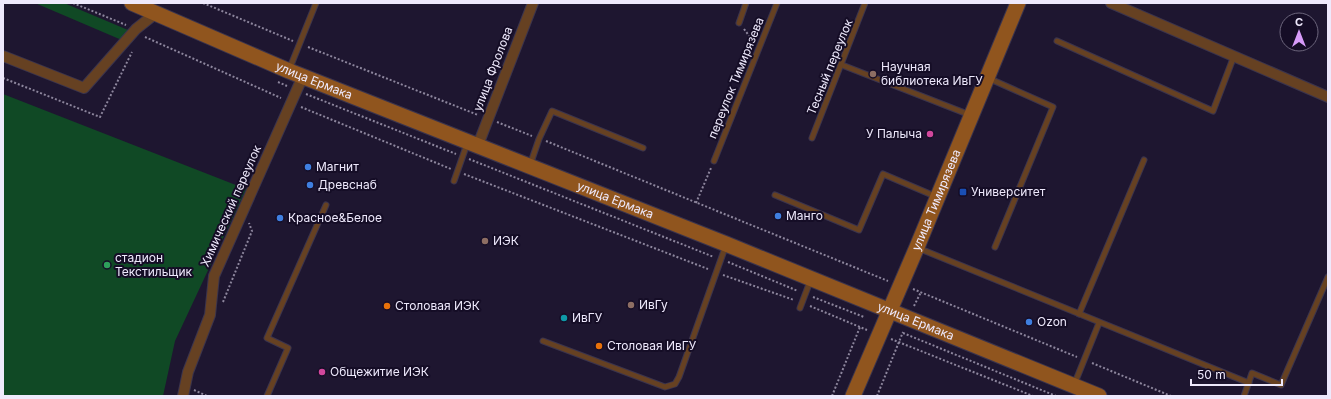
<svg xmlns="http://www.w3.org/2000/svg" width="1331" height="399" font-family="Inter,sans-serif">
<rect width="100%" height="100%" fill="#1e1630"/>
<g fill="#104925">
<polygon points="35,3 64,3 128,30 124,41"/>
<polygon points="3,94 246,189 175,341 163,396 3,396"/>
</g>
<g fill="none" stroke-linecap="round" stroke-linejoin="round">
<defs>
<g id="lane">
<polyline points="739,23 746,3"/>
<polyline points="1057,41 1213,111 1234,56"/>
<polyline points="842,65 970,115"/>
<polyline points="289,70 316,3"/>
<polyline points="988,78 1053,107 995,247"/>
<polyline points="812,138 865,3"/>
<polyline points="714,161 777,3"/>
<polyline points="530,165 539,139 552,111 643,148"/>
<polyline points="454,181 467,144"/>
<polyline points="775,195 859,230 883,174 937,197"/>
<polyline points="918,248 1249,383"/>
<polyline points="800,308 811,279"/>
<polyline points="1079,314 1144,160"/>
<polyline points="543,341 665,387 675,384 679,377 726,245"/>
<polyline points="1074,385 1099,323"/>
<polyline points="267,396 288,348 267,338 326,205"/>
<polyline points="1244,396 1252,373 1281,385 1328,277"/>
</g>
<g id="street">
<polyline points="1111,3 1328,97"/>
<polyline points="3,56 84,88 136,29 156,13"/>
<polyline points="478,145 533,3"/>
<polyline points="183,396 188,372 210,315 214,276 303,76"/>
</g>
<g id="secondary">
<path id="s1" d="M132 3 289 71 726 244 1099 396"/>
<path id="s2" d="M853 396 917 247 1018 3"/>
</g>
</defs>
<use href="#lane" stroke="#3b344d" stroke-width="7"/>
<use href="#street" stroke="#3b344d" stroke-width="12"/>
<use href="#secondary" stroke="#3b344d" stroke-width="17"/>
<g stroke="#8d869d" stroke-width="2" stroke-dasharray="2 2" stroke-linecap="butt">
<polyline points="73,3 126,25"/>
<polyline points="203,3 293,41"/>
<polyline points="744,29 753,41"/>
<polyline points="145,37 281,98"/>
<polyline points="308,47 478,115"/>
<polyline points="3,78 100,117 132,52"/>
<polyline points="278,82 287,86"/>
<polyline points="306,94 456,154"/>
<polyline points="301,107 451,169"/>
<polyline points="497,122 532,136"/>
<polyline points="546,141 888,281"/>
<polyline points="469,159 714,257"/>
<polyline points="464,174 708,269"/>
<polyline points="696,203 711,168"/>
<polyline points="728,262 798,291"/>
<polyline points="723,275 794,300"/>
<polyline points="913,289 1077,357"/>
<polyline points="813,297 864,317"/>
<polyline points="223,302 252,231 249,223"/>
<polyline points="810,306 867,330"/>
<polyline points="914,306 921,292"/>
<polyline points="903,333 1056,396"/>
<polyline points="891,339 1033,396"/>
<polyline points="1092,363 1171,396"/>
<polyline points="194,390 207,396"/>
<polyline points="832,396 860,327"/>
<polyline points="877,396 903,332"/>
</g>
<use href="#lane" stroke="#664122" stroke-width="5"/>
<use href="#street" stroke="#664122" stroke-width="10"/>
<use href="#secondary" stroke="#90551e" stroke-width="15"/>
</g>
<g fill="#8d6e63" stroke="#150d26" stroke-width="1.5">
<circle cx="873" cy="74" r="4"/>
<circle cx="485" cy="241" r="4"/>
<circle cx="631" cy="305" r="4"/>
</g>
<g fill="#d1479c" stroke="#150d26" stroke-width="1.5">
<circle cx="930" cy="134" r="4"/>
<circle cx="322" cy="372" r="4"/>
</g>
<g fill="#3f7fe0" stroke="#150d26" stroke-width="1.5">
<circle cx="308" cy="167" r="4"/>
<circle cx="310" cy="185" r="4"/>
<circle cx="778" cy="216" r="4"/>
<circle cx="280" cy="218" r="4"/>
<circle cx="1029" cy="322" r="4"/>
</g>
<rect fill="#1a4fb4" stroke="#150d26" stroke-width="1.5" x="959" y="188" width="8" height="8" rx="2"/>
<circle fill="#2e9e5b" stroke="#150d26" stroke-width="1.5" cx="107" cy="265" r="4"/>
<g fill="#e8710a" stroke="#150d26" stroke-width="1.5">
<circle cx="387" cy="306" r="4"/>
<circle cx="599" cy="346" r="4"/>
</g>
<circle fill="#0f9aa8" stroke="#150d26" stroke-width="1.5" cx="564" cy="318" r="4"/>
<g text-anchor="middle" stroke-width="4" stroke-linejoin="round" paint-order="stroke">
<g font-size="12" fill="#eee9fc" stroke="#150d26">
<text transform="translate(830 67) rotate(-68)" y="4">Тесный переулок</text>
<text transform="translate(493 69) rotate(-69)" y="4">улица Фролова</text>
<text transform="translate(736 78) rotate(-68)" y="4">переулок Тимирязева</text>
<text dy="4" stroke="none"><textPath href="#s1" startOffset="198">улица Ермака</textPath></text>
<text dy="4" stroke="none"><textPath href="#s1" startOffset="522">улица Ермака</textPath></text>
<text dy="4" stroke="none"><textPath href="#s2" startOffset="213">улица Тимирязева</textPath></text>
<text transform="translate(231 206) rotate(-66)" y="4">Химический переулок</text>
<text dy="4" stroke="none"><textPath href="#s1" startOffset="846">улица Ермака</textPath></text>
</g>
<g font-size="12" fill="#eee9fc" stroke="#150d26" text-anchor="start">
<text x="881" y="71">Научная<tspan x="881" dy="14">библиотека ИвГУ</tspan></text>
<text x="922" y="138" text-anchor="end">У Палыча</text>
<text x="316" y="171">Магнит</text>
<text x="318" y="189">Древснаб</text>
<text x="971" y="196">Университет</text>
<text x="786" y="220">Манго</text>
<text x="288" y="222">Красное&amp;Белое</text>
<text x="493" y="245">ИЭК</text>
<text x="115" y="262">стадион<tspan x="115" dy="14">Текстильщик</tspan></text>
<text x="639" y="309">ИвГу</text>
<text x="395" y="310">Столовая ИЭК</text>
<text x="572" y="322">ИвГУ</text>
<text x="1037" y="326">Ozon</text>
<text x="607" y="350">Столовая ИвГУ</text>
<text x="330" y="376">Общежитие ИЭК</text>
</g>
</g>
<rect width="1331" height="399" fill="none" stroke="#eee9fc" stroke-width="8"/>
<g transform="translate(1299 32)"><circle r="19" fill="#150d26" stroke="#6c657c"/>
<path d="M0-3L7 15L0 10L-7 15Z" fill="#d79bf9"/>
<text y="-6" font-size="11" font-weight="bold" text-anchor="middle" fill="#eee9fc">С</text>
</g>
<path d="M1191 379v6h91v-6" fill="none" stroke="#eee9fc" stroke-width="2"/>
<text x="1197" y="379" font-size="12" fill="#eee9fc" stroke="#150d26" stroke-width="3" paint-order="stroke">50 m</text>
</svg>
